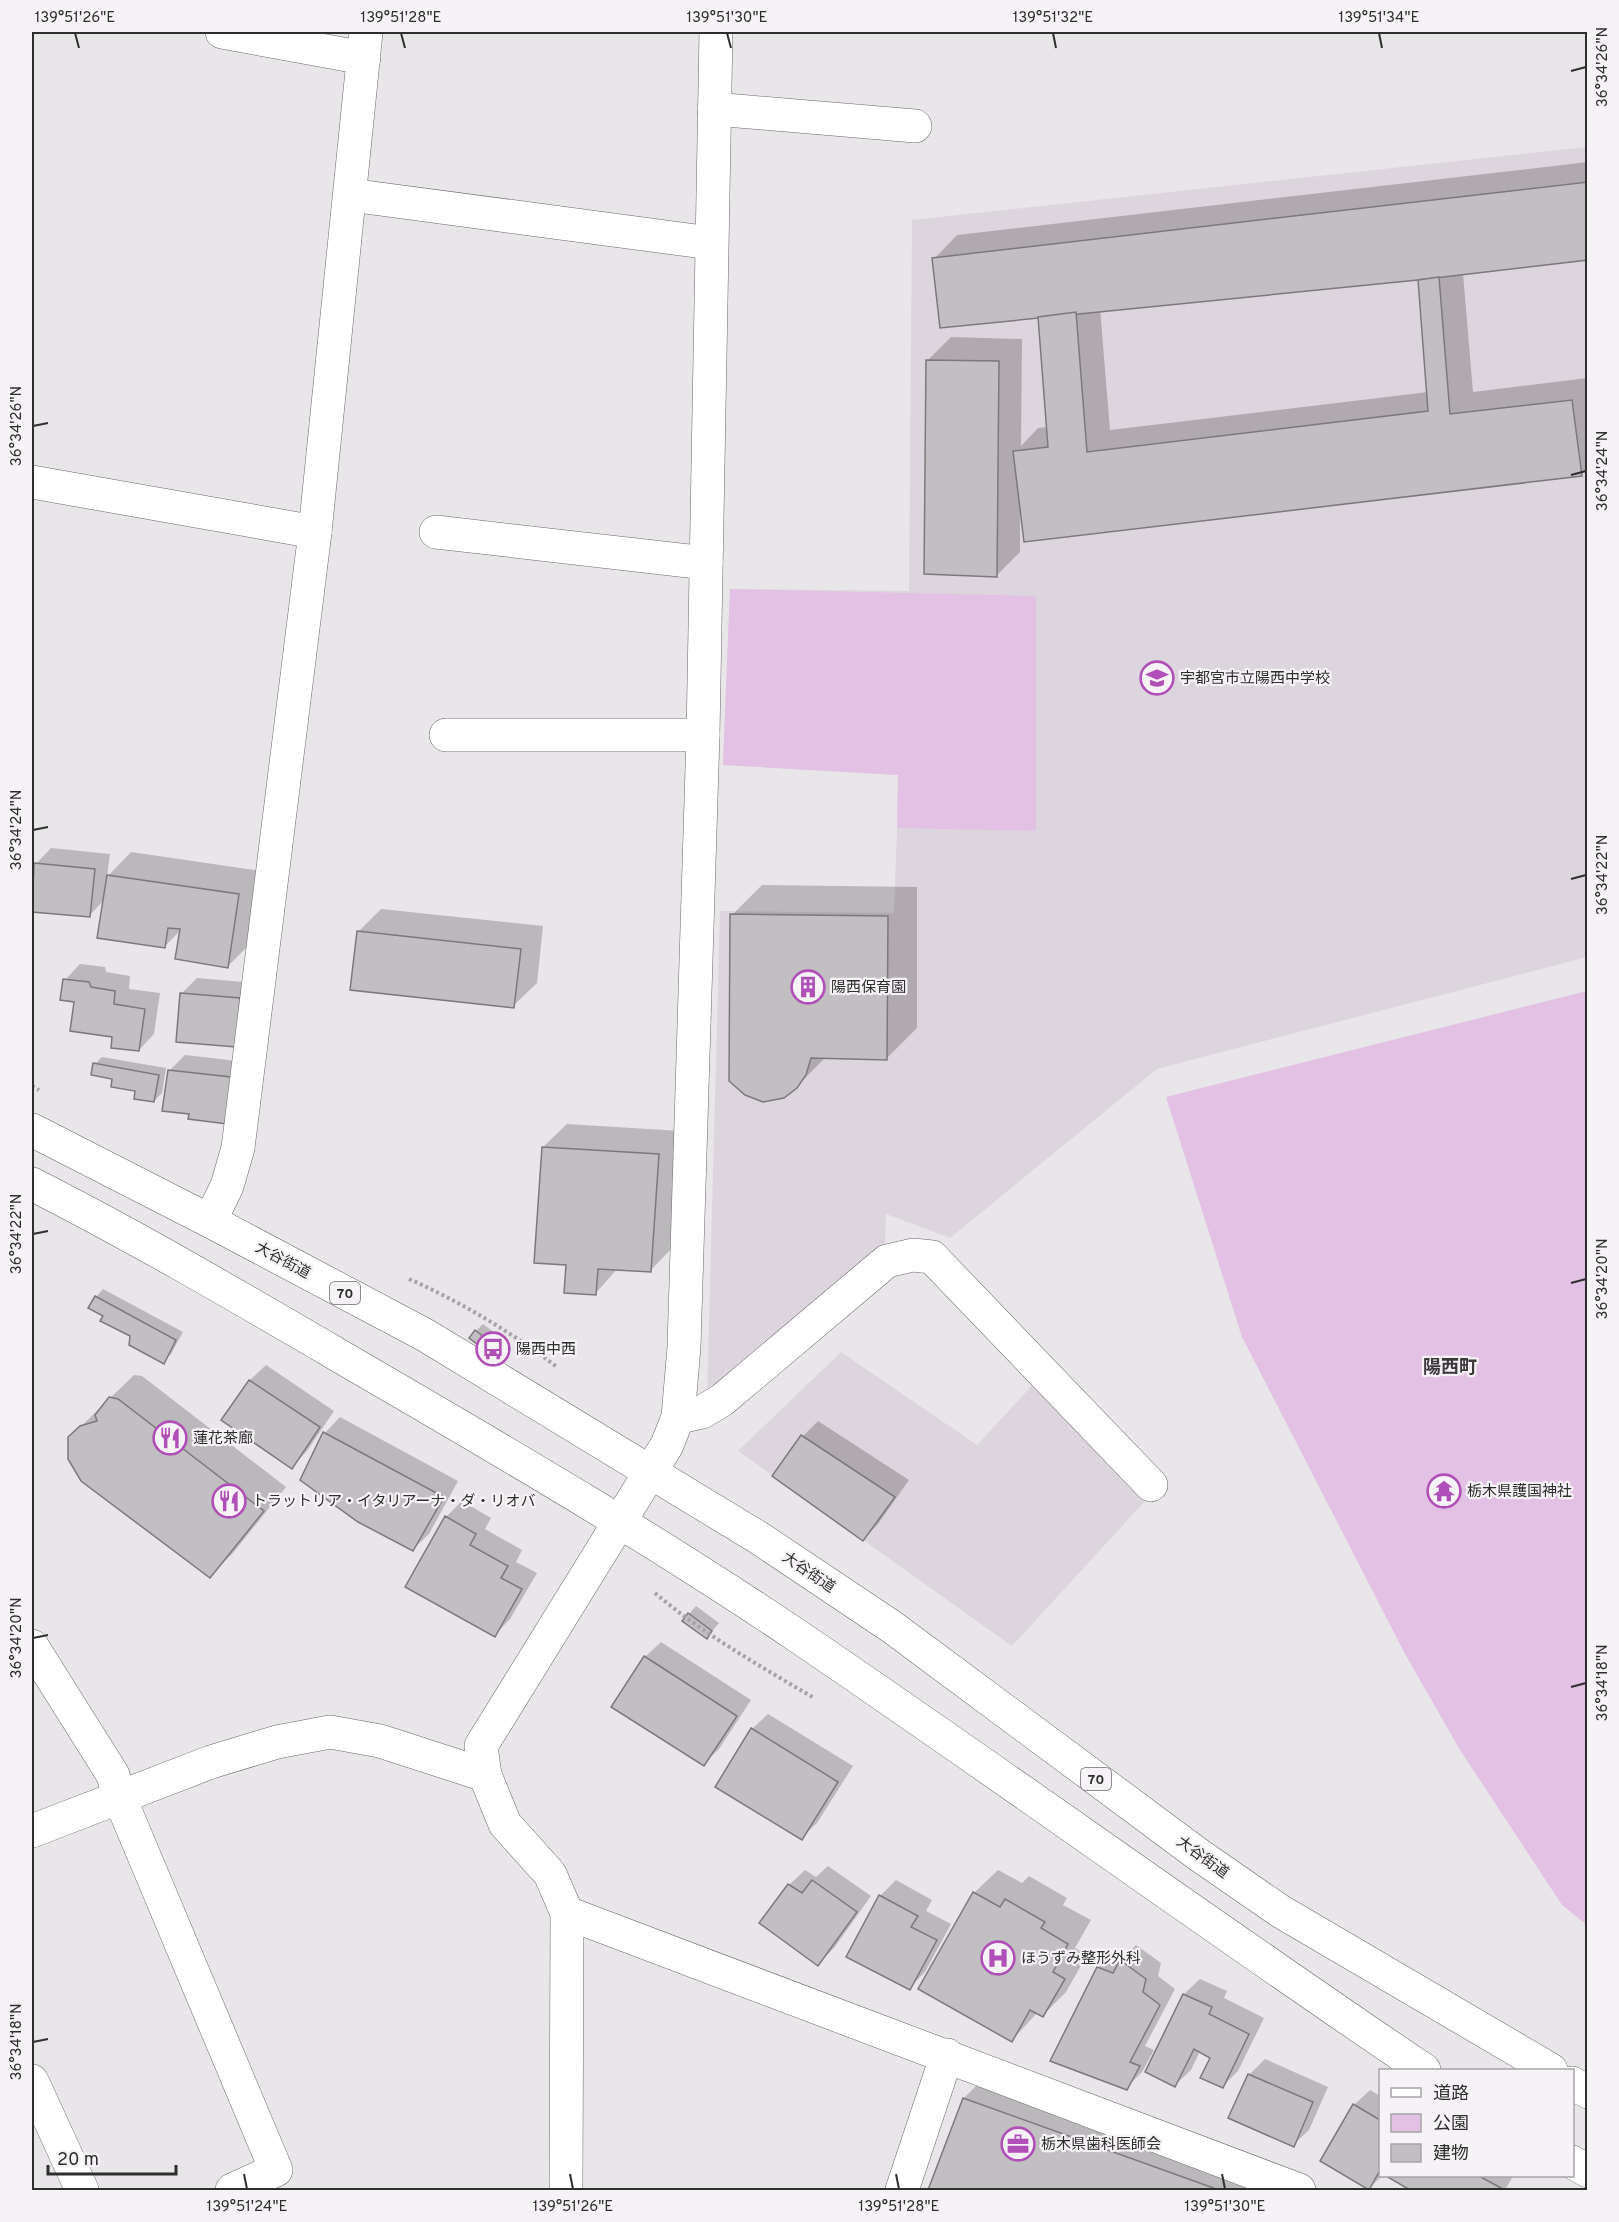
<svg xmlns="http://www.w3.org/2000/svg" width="1619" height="2222" font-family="Overpass,'Noto Sans JP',sans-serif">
<rect width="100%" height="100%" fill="#e9e6e9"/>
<g fill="#ddd5dd">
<polygon points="1587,147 1587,957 1157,1069 950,1238 886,1214 885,1245 707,1398 720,911 894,913 897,828 898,775 723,765 730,589 909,591 912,220"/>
<polygon points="841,1352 977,1445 1038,1379 1146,1500 1012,1646 738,1451"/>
</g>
<g fill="#e3c1e4">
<polygon points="730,589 1036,596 1036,831 897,828 898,775 723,765"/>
<polygon points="1587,991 1588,991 1587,1925 1562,1905 1460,1750 1405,1654 1242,1337 1166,1097"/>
</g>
<g fill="#0003" fill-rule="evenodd">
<path d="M1588 162V258L1463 273 1473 392 1588 378V468L1581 474 1020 513V552L996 576 927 361 951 337 1022 339 1021 446 1038 428 1048 427 1040 315 934 259 957 235ZM1419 278 1428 392 1110 430 1100 308Z"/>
<polygon points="51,848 110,854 107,877 131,852 261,871 251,943 228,966 182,929 164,947 104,900 89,916 32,910 36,864"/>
<polygon points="762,885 917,887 917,1028 887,1058 826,1057 796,1087 732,915"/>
<polygon points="381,909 543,926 537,983 513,1006 358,932"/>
<polygon points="80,964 105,967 106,972 130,976 129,989 160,993 154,1034 139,1050 114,1035 75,1001 65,980"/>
<polygon points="197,978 255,983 251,1030 181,994"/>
<polygon points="185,1055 255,1063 191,1113 169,1071"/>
<polygon points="102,1057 166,1068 162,1093 154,1101 114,1078 95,1064"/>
<polygon points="567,1124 681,1131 673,1247 650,1271 618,1268 595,1294 567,1264 543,1147"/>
<polygon points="103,1289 183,1332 171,1354 163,1362 105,1316 96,1297"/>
<polygon points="483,1324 505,1341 493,1355 476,1331"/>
<polygon points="266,1365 334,1411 307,1451 292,1467 223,1420 250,1380"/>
<polygon points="134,1375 142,1376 286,1487 233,1553 210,1576 69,1438"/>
<polygon points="340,1417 458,1481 429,1534 413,1549 325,1433"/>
<polygon points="818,1421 909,1480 878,1524 863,1539 803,1436"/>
<polygon points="462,1501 491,1518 485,1529 522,1550 516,1562 537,1573 510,1619 495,1635 446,1517"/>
<polygon points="696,1606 719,1623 707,1637 689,1614"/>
<polygon points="661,1642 751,1700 719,1749 703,1764 645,1657"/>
<polygon points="768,1714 853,1766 817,1823 801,1838 752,1729"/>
<polygon points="828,1866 871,1896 834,1948 818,1964 789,1885 805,1870 816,1877"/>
<polygon points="998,1870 1022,1883 1029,1876 1067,1898 1063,1905 1091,1920 1075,1948 1087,1955 1066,1992 1043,2015 1038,2012 1012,2040 974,1893"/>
<polygon points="896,1880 932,1900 926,1911 951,1924 925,1972 909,1988 880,1896"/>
<polygon points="1136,1945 1161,1963 1158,1976 1175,1989 1145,2046 1154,2050 1142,2072 1126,2088 1098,1968 1114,1952 1125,1956"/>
<polygon points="1200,1979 1227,1991 1224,1998 1264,2018 1238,2071 1222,2087 1212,2057 1200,2051 1191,2070 1175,2085 1147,2072 1184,1994"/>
<polygon points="1265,2059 1328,2087 1309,2130 1293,2145 1249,2075"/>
<polygon points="994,2068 1268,2190 929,2190 964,2098"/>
<polygon points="1370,2090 1380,2096 1382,2176 1369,2188 1354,2105"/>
<polygon points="1388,2176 1513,2176 1505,2190 1413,2190"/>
</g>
<g fill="#c2bfc2" stroke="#7b797b" stroke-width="1.5">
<polygon points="1588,182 1588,260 1418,280 940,328 932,258"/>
<polygon points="1439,277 1450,414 1572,400 1582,476 1024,542 1013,451 1048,447 1038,317 1076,312 1087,452 1428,411 1418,280"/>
<polygon points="926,360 999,361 997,577 924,574"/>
<polygon points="34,863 95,869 90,917 32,912"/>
<polygon points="107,875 239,894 228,968 175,959 180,929 168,928 165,948 97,938"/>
<polygon points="730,914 888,916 887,1060 811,1058 806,1075 797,1088 784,1098 763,1102 745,1095 729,1081"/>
<polygon points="357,931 521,949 514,1008 350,990"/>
<polygon points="63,979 89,982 91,987 115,991 114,1004 145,1009 139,1051 111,1048 112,1037 70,1031 74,1002 60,1000"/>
<polygon points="180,993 240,998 236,1047 176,1042"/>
<polygon points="93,1063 159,1075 154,1102 134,1099 135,1091 111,1087 112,1079 91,1075"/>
<polygon points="168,1070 240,1078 235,1125 188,1119 189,1114 162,1111"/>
<polygon points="542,1147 659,1154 651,1272 598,1269 596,1295 564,1293 566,1265 534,1263"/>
<polygon points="95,1296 176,1340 164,1364 129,1345 130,1336 100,1321 103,1316 88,1308"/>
<polygon points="475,1330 499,1349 494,1357 469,1338"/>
<polygon points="249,1380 320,1427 292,1469 221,1420"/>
<polygon points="109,1397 118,1399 264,1511 210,1578 81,1481 68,1459 68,1437 80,1426 97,1421 95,1415"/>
<polygon points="323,1432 444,1497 413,1551 358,1522 300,1480"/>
<polygon points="801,1435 895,1497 863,1541 772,1476"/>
<polygon points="445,1516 476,1534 470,1545 508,1566 501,1578 522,1589 495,1637 405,1587"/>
<polygon points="688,1613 712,1631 707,1639 682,1621"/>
<polygon points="644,1656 737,1716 704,1766 611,1707"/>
<polygon points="751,1728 838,1782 802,1840 715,1787"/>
<polygon points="812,1880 857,1912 818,1966 759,1923 788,1884 802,1893"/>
<polygon points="973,1892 1000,1907 1005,1899 1045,1922 1041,1928 1068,1944 1053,1972 1065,1979 1043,2017 1030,2010 1012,2042 918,1989"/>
<polygon points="879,1895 918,1916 911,1927 937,1940 910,1990 846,1957"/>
<polygon points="1120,1960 1146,1979 1143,1992 1160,2005 1130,2062 1140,2066 1127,2090 1050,2061 1097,1967 1113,1973"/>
<polygon points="1183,1994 1212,2007 1209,2014 1249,2034 1223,2088 1200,2078 1210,2058 1194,2049 1175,2087 1145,2072"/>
<polygon points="1248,2074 1313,2102 1294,2147 1228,2118"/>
<polygon points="963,2098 1219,2190 928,2190"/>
<polygon points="1353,2104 1380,2120 1380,2170 1369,2190 1320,2161"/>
<polygon points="1386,2176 1479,2176 1501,2188 1499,2190 1410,2190"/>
</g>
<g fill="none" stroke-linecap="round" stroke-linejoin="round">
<defs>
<g id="minor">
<polyline points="222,32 364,58"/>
<polyline points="714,109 915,126"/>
<polyline points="350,195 711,243"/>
<polyline points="32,482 315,532"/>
<polyline points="436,532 706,563"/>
<polyline points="446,735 703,735"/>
<polyline points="210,1221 227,1186 238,1148 315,532 366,32"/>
<polyline points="678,1417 702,1412 722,1400 887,1261 913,1255 932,1257 1151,1485"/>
<polyline points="32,1646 113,1775 119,1796 276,2170 232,2190"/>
<polyline points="32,1831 211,1762 277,1742 330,1732 380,1741 485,1775"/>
<polyline points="567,1913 1299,2190"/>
<polyline points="32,2081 82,2190"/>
<polyline points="566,2190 567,1913 550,1874 505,1824 485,1775 481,1746 667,1445 678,1417 684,1347 703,735 716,32"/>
<polyline points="902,2190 947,2055"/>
</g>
<g id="major">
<polyline points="32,1130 210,1221 425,1335 759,1538 892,1627 1199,1855 1280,1911 1551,2070"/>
<path d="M32 1184C150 1244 264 1312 379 1379 520 1461 661 1544 796 1635 1007 1778 1213 1928 1424 2070"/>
<polyline points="1572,2083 1588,2092"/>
<polyline points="1572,2162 1588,2171"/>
</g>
</defs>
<use href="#minor" stroke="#6a676a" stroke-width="34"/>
<use href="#major" stroke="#6a676a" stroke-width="34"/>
<g stroke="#a5a3a5" stroke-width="4" stroke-dasharray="3 3" stroke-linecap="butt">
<polyline points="32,1086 39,1090"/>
<path d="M409 1279C461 1302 511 1332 557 1367"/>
<path d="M655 1593C703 1634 760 1666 814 1698"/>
</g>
<use href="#minor" stroke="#fff" stroke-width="33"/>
<use href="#major" stroke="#fff" stroke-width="33"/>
</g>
<path fill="none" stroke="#2f2e2f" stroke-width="2" d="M75 33 79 48M401 33 405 48M727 33 731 48M1053 33 1056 48M1379 33 1382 48M1571 71 1586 67M33 426 48 423M1571 475 1586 471M33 830 48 827M1571 879 1586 875M33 1234 48 1231M1571 1283 1586 1279M33 1638 48 1635M1571 1687 1586 1683M33 2042 48 2039M244 2174 247 2189M570 2174 573 2189M896 2174 899 2189M1222 2174 1225 2189"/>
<defs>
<symbol id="school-ring" viewBox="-11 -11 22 22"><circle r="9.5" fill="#f6f3f6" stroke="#b04fb7" stroke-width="1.5"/><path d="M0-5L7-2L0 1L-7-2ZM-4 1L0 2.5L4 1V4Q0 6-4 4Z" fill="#b04fb7"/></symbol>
<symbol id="building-ring" viewBox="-11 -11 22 22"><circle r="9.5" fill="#f6f3f6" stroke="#b04fb7" stroke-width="1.5"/><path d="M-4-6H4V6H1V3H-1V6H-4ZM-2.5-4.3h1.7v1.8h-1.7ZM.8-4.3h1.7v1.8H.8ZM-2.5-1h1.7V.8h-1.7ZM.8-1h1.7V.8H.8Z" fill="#b04fb7"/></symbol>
<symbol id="bus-ring" viewBox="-11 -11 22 22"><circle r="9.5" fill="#f6f3f6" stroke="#b04fb7" stroke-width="1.5"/><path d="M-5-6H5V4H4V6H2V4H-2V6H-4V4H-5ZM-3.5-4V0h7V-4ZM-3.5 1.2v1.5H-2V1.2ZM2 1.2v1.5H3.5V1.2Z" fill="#b04fb7"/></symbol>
<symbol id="restaurant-ring" viewBox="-11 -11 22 22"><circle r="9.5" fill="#f6f3f6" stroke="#b04fb7" stroke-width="1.5"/><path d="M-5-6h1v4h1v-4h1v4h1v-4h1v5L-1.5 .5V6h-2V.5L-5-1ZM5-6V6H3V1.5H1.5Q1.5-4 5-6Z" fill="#b04fb7"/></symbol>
<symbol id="temple-ring" viewBox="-11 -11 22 22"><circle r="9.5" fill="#f6f3f6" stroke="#b04fb7" stroke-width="1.5"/><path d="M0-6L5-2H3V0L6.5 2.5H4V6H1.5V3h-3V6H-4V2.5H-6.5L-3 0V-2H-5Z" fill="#b04fb7"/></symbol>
<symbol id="hospital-ring" viewBox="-11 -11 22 22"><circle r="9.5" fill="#f6f3f6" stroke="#b04fb7" stroke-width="1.5"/><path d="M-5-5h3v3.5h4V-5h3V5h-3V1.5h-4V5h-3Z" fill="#b04fb7"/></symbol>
<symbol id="office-ring" viewBox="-11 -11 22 22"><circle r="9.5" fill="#f6f3f6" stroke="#b04fb7" stroke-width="1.5"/><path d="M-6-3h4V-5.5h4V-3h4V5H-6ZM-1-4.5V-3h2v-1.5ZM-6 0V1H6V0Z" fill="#b04fb7"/></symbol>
</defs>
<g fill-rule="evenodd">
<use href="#school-ring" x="1138" y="659" width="38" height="38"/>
<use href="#building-ring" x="789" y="968" width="38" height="38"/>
<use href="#bus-ring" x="474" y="1330" width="38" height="38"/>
<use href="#restaurant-ring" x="151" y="1419" width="38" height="38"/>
<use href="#temple-ring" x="1425" y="1472" width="38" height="38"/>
<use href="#restaurant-ring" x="210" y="1482" width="38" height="38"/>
<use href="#hospital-ring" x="979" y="1939" width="38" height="38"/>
<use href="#office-ring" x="999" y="2125" width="38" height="38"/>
</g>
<g text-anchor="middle" stroke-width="4.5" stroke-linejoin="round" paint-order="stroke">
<g fill="#f6f3f6" stroke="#6b696b" stroke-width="1.5">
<rect x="330" y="1282" width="30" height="22" rx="4.5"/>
<rect x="1081" y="1768" width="30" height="22" rx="4.5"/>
</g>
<g font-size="14" font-weight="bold" fill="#2f2e2f">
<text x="345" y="1298">70</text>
<text x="1096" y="1784">70</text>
</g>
<g font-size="15" fill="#2f2e2f" stroke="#f6f3f6" text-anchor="start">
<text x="1180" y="683">宇都宮市立陽西中学校</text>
<text x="831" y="992">陽西保育園</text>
<text x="516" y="1354">陽西中西</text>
<text x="193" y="1443">蓮花茶廊</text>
<text x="1467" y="1496">栃木県護国神社</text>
<text x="252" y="1506">トラットリア・イタリアーナ・ダ・リオバ</text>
<text x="1021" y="1963">ほうずみ整形外科</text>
<text x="1041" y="2149">栃木県歯科医師会</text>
</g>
<g font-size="15" fill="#2f2e2f" stroke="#f6f3f6">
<text transform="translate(283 1260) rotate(28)" y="5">大谷街道</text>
<text transform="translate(809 1572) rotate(34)" y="5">大谷街道</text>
<text transform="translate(1203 1857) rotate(36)" y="5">大谷街道</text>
</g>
<g font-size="18" font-weight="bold" fill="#3b393b" stroke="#f6f3f6">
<text x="1450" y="1373">陽西町</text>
</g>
</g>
<rect width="1619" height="2222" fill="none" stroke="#f6f3f6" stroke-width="66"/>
<rect x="1379" y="2069" width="195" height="108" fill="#f6f3f6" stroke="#a6a4a6" stroke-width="1.5"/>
<rect x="1391" y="2088" width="30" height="9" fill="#ffffff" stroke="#a6a4a6" stroke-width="1.5"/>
<text x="1433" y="2099" font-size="18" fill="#2f2e2f">道路</text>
<rect x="1391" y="2114" width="30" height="18" fill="#e3c1e4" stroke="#a6a4a6" stroke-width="1.5"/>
<text x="1433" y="2129" font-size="18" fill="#2f2e2f">公園</text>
<rect x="1391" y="2144" width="30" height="18" fill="#c2bfc2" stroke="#a6a4a6" stroke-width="1.5"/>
<text x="1433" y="2159" font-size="18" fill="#2f2e2f">建物</text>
<path d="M48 2165v9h128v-9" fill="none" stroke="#2f2e2f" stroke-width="3"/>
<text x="57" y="2165" font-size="18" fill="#2f2e2f" stroke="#f6f3f6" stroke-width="4.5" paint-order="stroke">20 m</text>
<rect x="33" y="33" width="1553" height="2156" fill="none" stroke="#2f2e2f" stroke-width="2"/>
<g font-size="15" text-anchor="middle" fill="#2f2e2f">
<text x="75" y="22">139°51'26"E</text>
<text x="401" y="22">139°51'28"E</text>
<text x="727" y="22">139°51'30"E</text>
<text x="1053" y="22">139°51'32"E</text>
<text x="1379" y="22">139°51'34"E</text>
<text transform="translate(1602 67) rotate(-90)" y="5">36°34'26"N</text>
<text transform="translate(16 426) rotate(-90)" y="5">36°34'26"N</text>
<text transform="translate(1602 471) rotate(-90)" y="5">36°34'24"N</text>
<text transform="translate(16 830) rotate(-90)" y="5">36°34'24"N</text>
<text transform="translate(1602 875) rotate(-90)" y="5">36°34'22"N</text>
<text transform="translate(16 1234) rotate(-90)" y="5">36°34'22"N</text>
<text transform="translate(1602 1279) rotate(-90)" y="5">36°34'20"N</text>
<text transform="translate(16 1638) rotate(-90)" y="5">36°34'20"N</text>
<text transform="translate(1602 1683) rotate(-90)" y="5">36°34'18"N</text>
<text transform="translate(16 2042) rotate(-90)" y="5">36°34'18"N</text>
<text x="247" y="2211">139°51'24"E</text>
<text x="573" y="2211">139°51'26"E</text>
<text x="899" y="2211">139°51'28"E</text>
<text x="1225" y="2211">139°51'30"E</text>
</g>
</svg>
